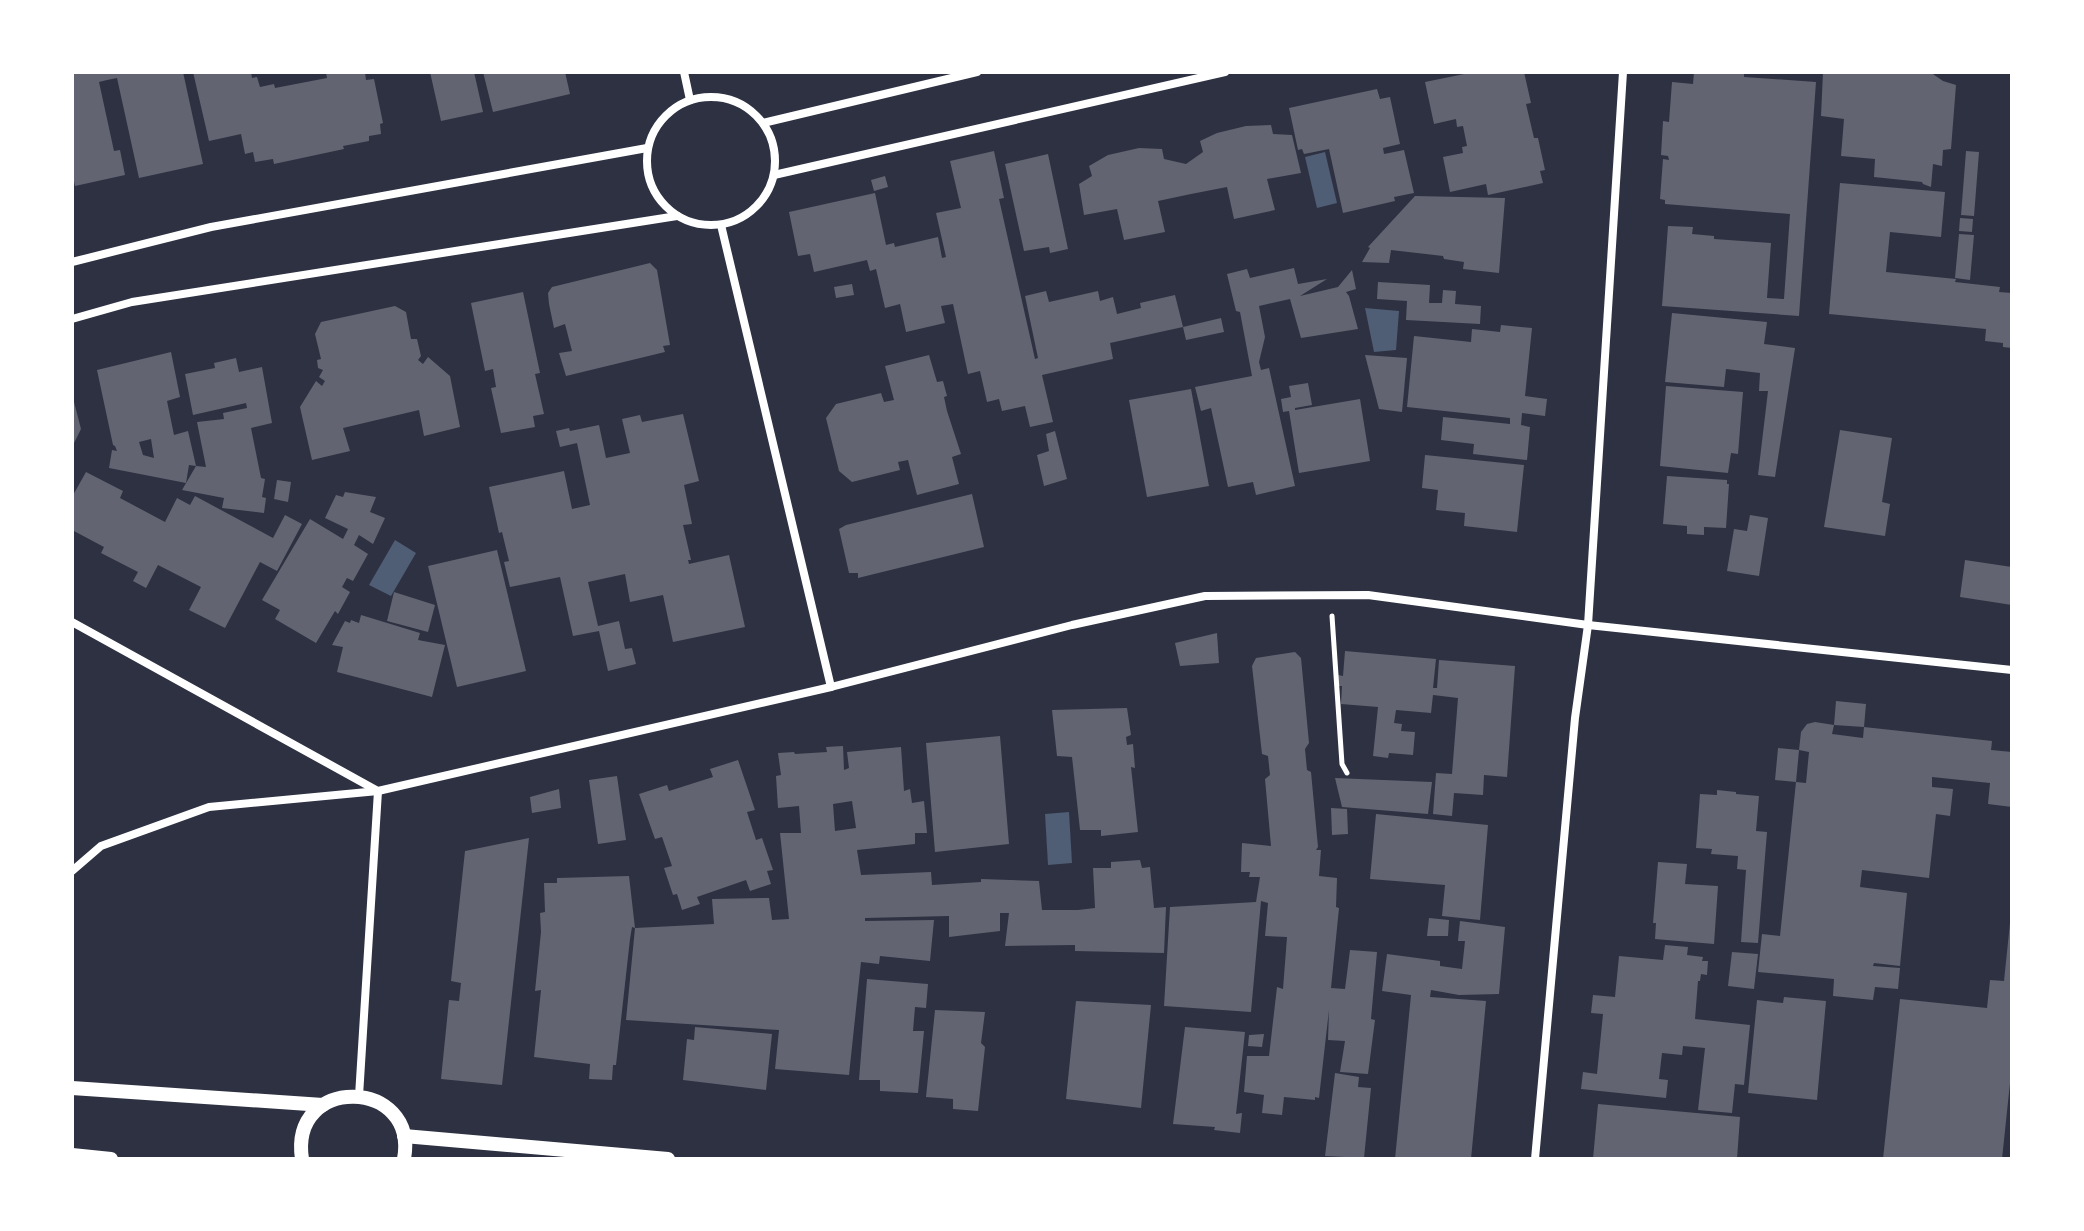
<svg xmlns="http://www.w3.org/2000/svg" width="2084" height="1231" font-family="'Asap Condensed',sans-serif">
<rect width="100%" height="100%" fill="#2d3142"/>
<g fill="#4f5d75">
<polygon points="1325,152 1337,203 1317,208 1305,157"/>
<polygon points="1365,308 1399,311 1396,350 1374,352"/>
<polygon points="395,540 416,553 391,596 369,585"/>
<polygon points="1069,812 1072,863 1048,865 1045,814"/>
</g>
<g fill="#626471" fill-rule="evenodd">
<polygon points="72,72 183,72 203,164 139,178 117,78 107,80 99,82 114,151 120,150 125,175 75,186 72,173"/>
<polygon points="193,72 251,72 252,78 257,77 260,87 274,84 275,88 327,78 326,73 330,72 365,72 366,80 374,79 383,123 380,124 381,134 369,136 369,141 343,146 344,149 274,164 273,159 255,162 253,152 245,154 241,134 209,141"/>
<polygon points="430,72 474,72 483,112 441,121"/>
<polygon points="483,72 565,72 570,94 493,112"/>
<polygon points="1474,72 1524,72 1531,103 1526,104 1534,138 1538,138 1545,170 1540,171 1543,183 1488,195 1486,184 1450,192 1443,157 1463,153 1462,147 1467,146 1463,126 1457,127 1456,119 1434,124 1425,82"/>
<polygon points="1694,72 1744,72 1744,77 1816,82 1799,316 1662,306 1668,226 1693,227 1692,234 1714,236 1714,239 1771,243 1767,298 1784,299 1790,214 1665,204 1665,200 1660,199 1663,159 1669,160 1668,156 1661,155 1663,121 1669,122 1672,82 1693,84"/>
<polygon points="1823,72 1881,74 1881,72 1930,72 1943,81 1956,85 1951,149 1943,150 1942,166 1933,164 1931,187 1923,184 1922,182 1874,177 1875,159 1841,156 1844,119 1821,116"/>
<polygon points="1377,89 1380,99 1390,97 1400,144 1383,148 1384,154 1404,150 1414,193 1394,197 1395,201 1343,213 1329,149 1304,154 1302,149 1298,150 1289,108"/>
<polygon points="1271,125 1273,134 1292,135 1301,173 1267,179 1275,210 1234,219 1227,187 1191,194 1158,201 1165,232 1124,240 1117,209 1084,215 1079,184 1092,176 1089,166 1108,155 1139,148 1162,149 1164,159 1186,164 1203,152 1200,141 1217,133 1246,126"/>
<polygon points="994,151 1004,198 999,199 1035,359 1038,358 1025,296 1046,291 1049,302 1098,291 1100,301 1113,297 1117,314 1141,308 1140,303 1175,295 1183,327 1110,343 1113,359 1042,375 1053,422 1030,427 1025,406 1002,411 999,399 987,402 980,371 968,374 953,304 941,306 945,323 906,332 900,304 885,308 876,269 870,271 867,260 814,272 810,254 798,256 789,212 875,193 886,245 894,243 895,247 938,237 942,258 946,257 936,213 961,208 950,161"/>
<polygon points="1966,151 1979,152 1974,216 1961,215"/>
<polygon points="1048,154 1068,249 1050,253 1049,247 1024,251 1005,164"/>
<polygon points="885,176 888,187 874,191 871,180"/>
<polygon points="1840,183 1945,192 1941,237 1890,232 1886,272 1956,279 1955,282 2000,287 1999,292 2012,293 2012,348 2003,347 2003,343 1985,341 1986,329 1829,314"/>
<polygon points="1415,196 1505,198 1499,273 1463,269 1464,262 1444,259 1443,256 1391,250 1389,263 1362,262 1370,248 1368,247"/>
<polygon points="1960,218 1973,219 1972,232 1959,231"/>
<polygon points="1959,234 1974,235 1970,280 1955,278"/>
<polygon points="650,263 657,270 670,345 663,346 665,352 566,376 559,353 572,351 565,324 554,328 549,304 548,293 552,287"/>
<polygon points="1294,268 1298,284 1327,279 1300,296 1338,287 1352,270 1356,289 1346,292 1349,296 1358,329 1301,338 1290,299 1259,306 1265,337 1259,362 1261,370 1269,368 1295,486 1256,495 1253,482 1228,487 1211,408 1201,411 1195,387 1252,376 1240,312 1236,311 1227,274 1247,269 1250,278"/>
<polygon points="1378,282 1430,285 1429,303 1442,303 1443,290 1456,291 1455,304 1481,306 1480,324 1406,320 1407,301 1377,299"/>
<polygon points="852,284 854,295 836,298 834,287"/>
<polygon points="523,292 540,373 535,374 544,414 533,416 535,427 501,433 491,388 496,387 493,369 485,371 471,303"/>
<polygon points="395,306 406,312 411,339 417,339 421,356 418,360 423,364 428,357 450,376 460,427 424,436 419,410 343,428 350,451 312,460 300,407 316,381 322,386 325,381 319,377 323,370 318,368 317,360 321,359 315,334 321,322"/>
<polygon points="1672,313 1767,322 1764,344 1795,348 1775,477 1758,475 1768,391 1759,391 1760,373 1726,369 1724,387 1665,382"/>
<polygon points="1221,318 1224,332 1186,340 1183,327"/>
<polygon points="1501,325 1532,328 1525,396 1547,399 1545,416 1522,413 1521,425 1530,427 1527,460 1473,454 1474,444 1441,440 1443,417 1510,424 1510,418 1407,407 1414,336 1471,342 1472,329 1500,332"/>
<path d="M171 352 180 397 167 401 174 435 188 431 196 466 189 465 186 483 109 468 112 450 117 451 115 446 113 445 97 370ZM151 439 154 458 143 455 139 442Z"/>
<polygon points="929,355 937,382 943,381 947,396 944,397 947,411 961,454 952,457 959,484 917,495 908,460 898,462 900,470 852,482 839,471 826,418 836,404 881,393 884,402 894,400 885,366"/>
<polygon points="1365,355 1407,358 1402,412 1379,409"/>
<polygon points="236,358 239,372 262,367 272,423 251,428 261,478 265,479 262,497 266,498 264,513 222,508 224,498 182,490 196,466 206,467 197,422 224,419 223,413 247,408 246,403 193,415 185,374 215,368 214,363"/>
<polygon points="1308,383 1312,405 1295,408 1295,410 1360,399 1370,461 1299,473 1289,411 1283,412 1281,399 1291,397 1289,386"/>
<polygon points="1666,386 1743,392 1738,454 1731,453 1728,473 1660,466"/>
<polygon points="1191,389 1209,486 1147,497 1129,400"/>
<polygon points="72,394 81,429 72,447"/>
<polygon points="683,414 699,481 684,485 692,524 683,525 691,560 688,560 689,564 729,555 745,627 673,642 663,595 630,602 625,574 588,582 598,626 619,621 625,649 632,648 636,664 608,671 599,631 573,636 560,577 510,587 504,562 509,561 502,532 499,533 489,487 564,471 572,509 590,505 577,443 560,447 556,431 569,428 570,431 599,425 606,458 630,453 622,419 640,415 642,422"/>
<polygon points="1840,430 1892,438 1882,502 1890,504 1885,536 1824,527"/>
<polygon points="1055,431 1067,479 1044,486 1037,455 1049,451 1046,434"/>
<polygon points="1425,455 1524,465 1517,532 1464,526 1465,513 1436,510 1438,490 1422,488"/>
<polygon points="86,472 123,491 120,498 165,522 177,498 190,505 195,496 273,538 285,515 302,524 277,571 260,562 225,628 189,610 201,587 158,565 146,588 133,581 138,572 101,553 104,547 72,530 72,497"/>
<polygon points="1667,476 1727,480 1727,484 1729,484 1726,528 1704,527 1704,535 1687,534 1687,526 1663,524"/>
<polygon points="277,480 291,482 288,502 274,499"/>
<polygon points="345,492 376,497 370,512 385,518 373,544 359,535 354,545 368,554 353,581 347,578 342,587 350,592 338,614 335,611 316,643 275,619 280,610 262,600 310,519 343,539 348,529 325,518 336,495 343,497"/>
<polygon points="972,494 984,547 858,578 858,573 849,573 839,529 846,525"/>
<polygon points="1750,515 1768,518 1759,576 1727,571 1734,529 1747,531"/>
<polygon points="497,550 526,671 457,687 428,566"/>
<polygon points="1965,560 2012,567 2012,605 1960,597"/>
<polygon points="394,592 435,605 428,632 387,621"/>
<polygon points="361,615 420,633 418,640 445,645 432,697 337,672 343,647 332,645 345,621 350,623 351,620 359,623"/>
<polygon points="1217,633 1219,663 1180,666 1175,643"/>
<polygon points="1345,651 1436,659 1433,688 1437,688 1439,660 1515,666 1507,777 1484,775 1483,795 1454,793 1452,816 1433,814 1436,773 1452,774 1458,698 1433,695 1431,713 1396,710 1394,723 1402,724 1401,731 1415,732 1413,755 1389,753 1388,758 1373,756 1378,707 1341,704 1342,686 1338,686 1338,675 1343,676"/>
<polygon points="1295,652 1301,658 1309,743 1305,749 1307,770 1311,772 1318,847 1316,850 1321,850 1319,876 1337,878 1336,907 1339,908 1331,988 1345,989 1350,950 1377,952 1371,1019 1375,1020 1368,1074 1340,1072 1345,1041 1328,1040 1329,1010 1319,1098 1315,1097 1315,1100 1284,1097 1282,1115 1262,1113 1264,1095 1244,1092 1247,1056 1269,1056 1277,987 1283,989 1287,937 1265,936 1268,903 1261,901 1251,1012 1164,1006 1170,907 1256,902 1260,877 1249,877 1250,872 1241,872 1242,843 1271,846 1265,779 1270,775 1268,756 1262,754 1252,666 1256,658"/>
<path d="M1836 701 1866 704 1864 727 1992 741 1991 750 2012 752V807L1988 804 1990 783 1932 777V787L1953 789 1950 816 1936 814 1929 878 1862 870 1860 887 1907 893 1900 966 1874 963 1873 966 1900 968 1898 989 1875 987 1873 1000 1833 996 1834 979 1758 972 1762 934 1780 936 1796 782 1806 783 1809 752 1799 750 1801 732 1807 724 1815 722 1834 725ZM1834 725 1864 727 1863 738 1832 734Z"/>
<polygon points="1127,708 1131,735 1126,737 1127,745 1133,744 1135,768 1131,767 1138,832 1101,836 1101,830 1080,830 1072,757 1057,756 1052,710"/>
<polygon points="1000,736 1009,844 935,852 926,743"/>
<path d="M843 746 844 770 849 768 847 752 901 747 904 791 910 789 912 803 924 801 927 833H915V844L857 850 861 875 931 872 932 885 981 882V879L1039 881 1042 910H1078L1095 908 1093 868H1111V862L1140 860 1142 868 1150 867 1154 908 1166 907 1164 953 1075 951V945L1005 946 1009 913H1000V931L949 937V916L865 918V921L934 920 930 961 880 956 879 964 861 962 849 1075 775 1069 779 1030 626 1020 635 928 714 924 712 899 769 898 772 920 789 919 780 833H801L799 806 778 808 776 776 781 775 778 753 794 752 795 754 827 752 826 747ZM852 801 856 828 835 831 833 804Z"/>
<polygon points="1778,748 1799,750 1796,782 1775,780"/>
<polygon points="738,760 755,810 747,812 756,840 762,838 773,870 767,871 771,884 750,891 746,880 697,897 700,904 682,910 677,894 673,895 664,868 672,866 662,837 655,839 639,794 667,785 669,791 713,777 710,769"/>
<polygon points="617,776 626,840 598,844 589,780"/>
<polygon points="1335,778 1432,782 1428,814 1342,807"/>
<polygon points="559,789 561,808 532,813 530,797"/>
<polygon points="1717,790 1736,792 1736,794 1759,796 1756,831 1767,832 1758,943 1741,942 1746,870 1737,869 1738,856 1711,854 1712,849 1696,848 1700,794 1717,795"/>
<polygon points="1331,808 1347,809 1348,834 1332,835"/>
<polygon points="1376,814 1488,825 1480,920 1442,916 1445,885 1370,879"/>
<polygon points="529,838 502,1085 441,1079 449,1000 459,1001 461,983 451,981 465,851"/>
<polygon points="1658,862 1687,864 1685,884 1718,886 1714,944 1655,939 1656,923 1653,923"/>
<polygon points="629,876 635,928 632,927 630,939 616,1065 613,1065 612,1080 589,1079 590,1064 534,1057 541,990 535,991 541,932 540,913 545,912 544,883 557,883 557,878"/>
<polygon points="1429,918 1449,920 1448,936 1427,936"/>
<polygon points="1460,921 1505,927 1499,994 1459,995 1431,990 1430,997 1486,1001 1471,1159 1395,1159 1411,995 1382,991 1387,954 1440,961 1440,966 1462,969 1465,941 1458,941"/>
<polygon points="2010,923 2012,924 2012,1064 2002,1159 1883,1159 1900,999 1987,1008 1990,980 2004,981"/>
<polygon points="1665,945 1688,947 1687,955 1703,957 1702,961 1708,961 1707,975 1701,974 1700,981 1698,981 1695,1019 1750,1025 1744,1085 1735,1084 1732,1113 1698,1110 1705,1048 1683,1046 1682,1055 1662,1053 1659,1079 1668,1080 1666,1098 1581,1089 1583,1072 1597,1074 1603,1014 1591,1013 1593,995 1615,997 1619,956 1663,960"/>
<polygon points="1732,952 1758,954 1754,989 1728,986"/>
<polygon points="867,979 928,984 926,1008 915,1007 913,1031 924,1031 918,1093 880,1091 880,1080 859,1080"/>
<polygon points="1784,997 1826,1001 1817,1100 1748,1093 1757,1000 1783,1003"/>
<polygon points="1076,1001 1151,1005 1141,1108 1066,1099"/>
<polygon points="935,1010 985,1012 981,1043 985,1047 978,1111 953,1109 953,1099 926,1097"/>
<polygon points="695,1027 772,1034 766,1090 683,1080 687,1039 694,1040"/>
<polygon points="1185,1027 1245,1032 1236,1114 1242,1113 1240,1133 1214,1130 1215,1127 1173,1124"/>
<polygon points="1264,1034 1262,1047 1248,1046 1249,1035"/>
<polygon points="1335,1073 1359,1077 1358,1087 1371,1088 1364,1158 1325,1156"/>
<polygon points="1598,1104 1740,1117 1737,1159 1593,1159"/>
</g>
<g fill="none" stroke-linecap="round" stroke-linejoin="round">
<polyline stroke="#fff" stroke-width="5" points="1332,616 1342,764 1347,773"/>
<g stroke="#fff" stroke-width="8">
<polyline points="684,72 690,100"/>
<circle cx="711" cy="161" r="64"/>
<polyline points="763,123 977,72"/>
<polyline points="774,175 1225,72"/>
<polyline points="721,225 831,687"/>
<polyline points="72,262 211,227 647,148"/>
<polyline points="72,319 132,302 677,216"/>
<polyline points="72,622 376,790"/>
<polyline points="72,871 101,846 209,807 378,791 831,687 1072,625 1205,596 1368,595 1588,625 2012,670"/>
<polyline points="359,1096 378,791"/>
<polyline points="1535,1159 1575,718 1588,625 1623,72"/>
</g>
<g stroke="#fff" stroke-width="14">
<polyline points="72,1088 323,1105"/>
<polyline points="404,1136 668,1159"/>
<polyline points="72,1155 111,1159"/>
<path d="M302 1159C289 1074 419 1078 404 1159"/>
</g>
</g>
<rect width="2084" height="1231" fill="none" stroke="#ffffff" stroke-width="148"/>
</svg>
